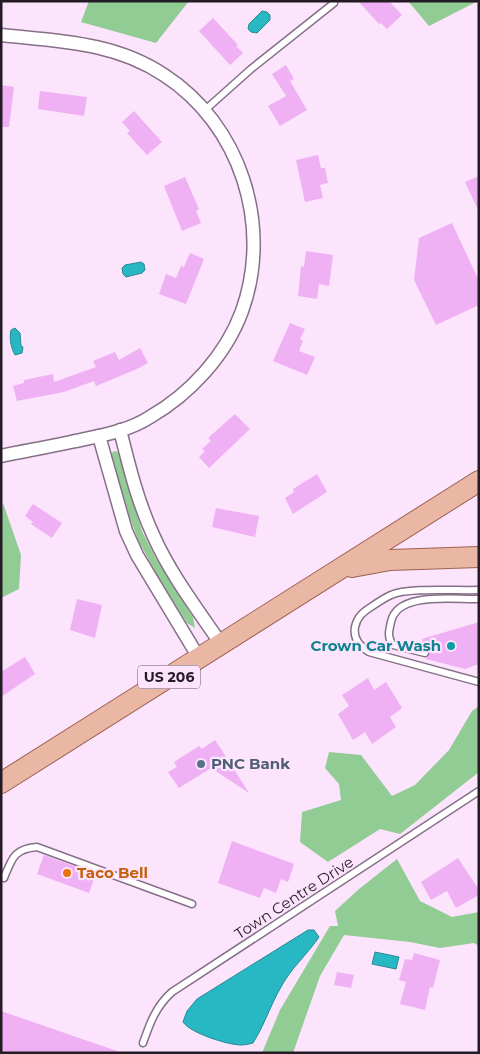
<svg xmlns="http://www.w3.org/2000/svg" width="480" height="1054" font-family="Montserrat,sans-serif">
<rect width="100%" height="100%" fill="#fce4fd"/>
<g fill="#90cc93">
<polygon points="89,1 189,1 156,43 81,22"/>
<polygon points="408,1 478,1 429,26"/>
<polygon points="114,451 118,452 142,531 155,557 193,617 195,628 187,623 161,582 138,540 130,518 111,454"/>
<polygon points="3,503 21,555 19,589 1,598 1,517"/>
<polygon points="479,706 479,772 400,834 380,829 328,862 300,842 302,812 341,800 339,784 325,768 329,752 361,755 392,796 415,785 449,750 472,711"/>
<polygon points="397,859 420,901 452,917 479,912 479,946 474,943 440,948 410,942 344,935 320,976 293,1053 262,1053 280,1010 330,926 338,926 335,911 359,889"/>
</g>
<g fill="#28b8c4" stroke="#278994">
<polygon points="262,11 267,12 270,15 270,20 257,33 251,32 248,29 249,24"/>
<polygon points="141,262 144,264 145,270 142,273 126,277 123,274 122,268 125,265"/>
<path d="M15 328 20 333 21 346 23 347 22 353 15 355C11 348 9 338 11 330Z"/>
<path d="M308 930H314L319 937C307 955 291 968 281 987 270 1006 265 1024 253 1043 249 1044 245 1045 241 1045 228 1045 190 1033 183 1022L187 1011 197 999Z"/>
<polygon points="375,952 399,957 396,969 372,964"/>
</g>
<g fill="#efb0f4">
<polygon points="358,1 389,1 402,15 387,29 381,23 379,24"/>
<polygon points="213,18 238,45 236,46 243,53 230,65 199,31"/>
<polygon points="286,65 294,79 290,81 307,110 280,126 268,106 286,96 272,74"/>
<polygon points="1,85 14,87 9,127 1,127"/>
<polygon points="40,91 87,97 84,116 38,109"/>
<polygon points="134,111 162,142 147,155 127,133 130,131 122,122"/>
<polygon points="318,155 321,168 325,168 328,183 320,185 323,198 305,202 296,160"/>
<polygon points="479,176 479,212 465,182"/>
<polygon points="185,177 199,209 196,211 201,223 182,231 164,186"/>
<polygon points="452,223 479,281 479,305 436,325 414,280 419,238"/>
<polygon points="306,251 333,255 329,286 319,284 317,299 298,296 301,266 304,267"/>
<polygon points="190,253 204,259 186,304 159,294 166,274 176,278 181,266 184,267"/>
<polygon points="290,323 305,329 300,339 303,341 299,351 315,357 307,375 273,361"/>
<polygon points="140,348 148,363 137,369 96,386 94,381 64,392 17,401 13,386 24,383 24,380 53,374 54,382 96,367 93,361 115,352 119,360"/>
<polygon points="235,414 250,429 209,468 199,457 205,451 202,449 211,441 208,438"/>
<polygon points="317,474 327,492 293,514 285,498 294,492 293,489"/>
<polygon points="33,504 62,523 52,538 31,524 33,522 25,516"/>
<polygon points="216,508 259,516 255,537 212,527"/>
<polygon points="77,599 102,605 95,638 70,630"/>
<polygon points="479,622 479,664 465,669 426,659 430,652 428,649 424,648 422,639"/>
<polygon points="25,657 35,674 1,697 1,672"/>
<polygon points="368,678 374,690 386,682 402,708 390,717 396,727 372,744 365,732 353,740 338,714 349,706 342,695"/>
<polygon points="215,740 223,752 249,793 211,768 179,788 168,772 177,767 174,762 199,746 202,749"/>
<polygon points="232,841 294,864 288,882 281,879 276,893 264,888 260,898 218,883"/>
<polygon points="44,855 96,874 89,893 37,874"/>
<polygon points="458,858 479,890 479,895 456,908 447,891 431,900 421,882"/>
<polygon points="414,953 440,960 433,988 430,987 425,1010 400,1004 406,982 399,980 405,959 412,960"/>
<polygon points="337,972 354,975 351,988 334,985"/>
<polygon points="1,1011 117,1051 117,1053 1,1053"/>
</g>
<g fill="none" stroke-linecap="round" stroke-linejoin="round">
<defs>
<g id="lane">
<polyline points="205,110 251,69 334,3"/>
<path d="M479 590C458 591 408 587 391 595 384 598 377 603 371 607 363 612 357 617 355 627 353 639 360 646 369 652L479 682"/>
<path d="M425 653 393 645C387 637 389 631 391 622 397 591 454 600 479 599"/>
<path d="M4 878C12 858 14 849 37 847L192 904"/>
<path d="M143 1043C150 1023 156 1006 172 992L479 791"/>
</g>
<g id="street">
<path d="M1 35C58 41 115 42 164 75 240 124 273 225 242 311 226 355 190 394 150 417 127 432 98 436 71 442 48 447 25 451 1 456"/>
<path d="M120 430C129 466 138 503 154 537 171 575 198 610 221 644"/>
<polyline points="99,436 126,531 137,555 199,658"/>
</g>
<g id="primary">
<polyline points="352,567 390,560 479,557"/>
<polyline points="1,783 479,481"/>
</g>
</defs>
<use href="#lane" stroke="#857087" stroke-width="9"/>
<use href="#street" stroke="#857087" stroke-width="15"/>
<use href="#primary" stroke="#9d6151" stroke-width="22"/>
<use href="#lane" stroke="#fff" stroke-width="6"/>
<use href="#street" stroke="#fff" stroke-width="12"/>
<use href="#primary" stroke="#ebb7a5" stroke-width="20"/>
</g>
<circle fill="#0f9aa8" stroke="#fce4fd" stroke-width="2" cx="451" cy="646" r="5"/>
<circle fill="#5c6f8a" stroke="#fce4fd" stroke-width="2" cx="201" cy="764" r="5"/>
<circle fill="#e8710a" stroke="#fce4fd" stroke-width="2" cx="67" cy="873" r="5"/>
<g text-anchor="middle" stroke-width="4.5" stroke-linejoin="round" paint-order="stroke">
<rect fill="#fce4fd" stroke="#655765" stroke-width="1" x="138" y="665.5" width="62" height="23" rx="4"/>
<g font-size="14" font-weight="bold" fill="#241b24">
<text x="169" y="682">US 206</text>
</g>
<g font-size="15" font-weight="bold" fill="#0d838f" stroke="#fce4fd" text-anchor="end">
<text x="441" y="651">Crown Car Wash</text>
</g>
<g font-size="15" font-weight="bold" fill="#4e5e75" stroke="#fce4fd" text-anchor="start">
<text x="211" y="769">PNC Bank</text>
</g>
<g font-size="15" font-weight="bold" fill="#c56008" stroke="#fce4fd" text-anchor="start">
<text x="77" y="878">Taco Bell</text>
</g>
<g font-size="15" fill="#241b24" stroke="#fce4fd">
<text transform="translate(294 898) rotate(-33)" y="5">Town Centre Drive</text>
</g>
</g>
<rect width="480" height="1054" fill="none" stroke="#241b24" stroke-width="5"/>
</svg>
